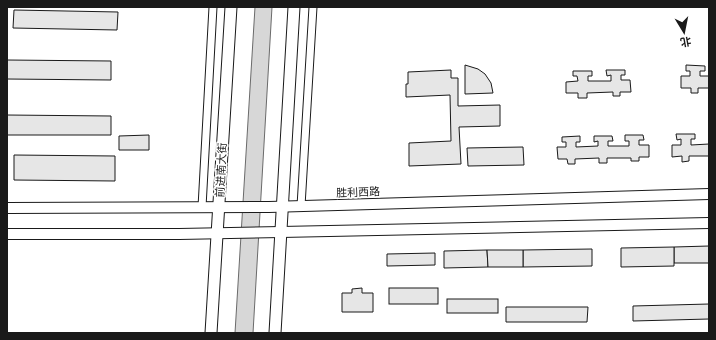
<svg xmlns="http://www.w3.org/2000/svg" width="716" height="340" font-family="Lato,'Noto Sans SC',sans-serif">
<rect width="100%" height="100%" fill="#fff"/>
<polygon fill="#d7d7d7" stroke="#6a6a6a" points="255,7 272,7 253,333 235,333"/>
<g fill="#e6e6e6" stroke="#1a1a1a">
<polygon points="14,10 118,12 117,30 13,28"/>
<polygon points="7,60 111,61 111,80 7,79"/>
<polygon points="465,65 478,69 485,74 491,83 493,93 465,94"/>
<polygon points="686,65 705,66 705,71 700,71 700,76 709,76 709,88 698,88 698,93 691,93 691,88 681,88 681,76 690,76 690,71 686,71"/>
<polygon points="451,70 451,78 458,78 458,106 500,105 500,126 459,127 461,164 409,166 409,143 451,141 450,95 406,97 406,84 408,84 408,72"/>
<polygon points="606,70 625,70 625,75 621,75 621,80 630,80 631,92 620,92 620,96 613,96 613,92 587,93 587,98 578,98 578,93 566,93 566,82 578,81 577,76 573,76 573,71 592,71 592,76 588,76 588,81 611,81 611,75 607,76"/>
<polygon points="7,115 111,116 111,135 7,135"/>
<polygon points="676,134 695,134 695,139 691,139 691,145 709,144 709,156 689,156 689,161 682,162 682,156 672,157 672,145 681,145 681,139 677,140"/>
<polygon points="149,135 149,150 119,150 119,136"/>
<polygon points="625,135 643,135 644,140 639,140 639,145 649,145 649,157 639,157 639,161 631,161 631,158 607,158 607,163 599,163 599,158 575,159 575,164 568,164 567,159 558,159 557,147 566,147 566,142 562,142 562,137 580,136 580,142 576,142 576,147 598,146 598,141 594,142 594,136 612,136 613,141 608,141 608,146 629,146 629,141 625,141"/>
<polygon points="523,147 524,165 468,166 467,148"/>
<polygon points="14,155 115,156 115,181 14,180"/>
<polygon points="709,246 709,263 674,263 674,247"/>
<polygon points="674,247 674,266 621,267 621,248"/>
<polygon points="592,249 592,266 523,267 523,250"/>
<polygon points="487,250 488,267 444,268 444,251"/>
<polygon points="487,250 523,250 523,267 488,267"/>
<polygon points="435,253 435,265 387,266 387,254"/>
<polygon points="362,288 362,293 373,293 373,312 342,312 342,293 352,293 352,289"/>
<rect x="389" y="288" width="49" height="16"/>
<rect x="447" y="299" width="51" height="14"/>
<polygon points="709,304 709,319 633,321 633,306"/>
<polygon points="506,307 588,307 587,322 506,322"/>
</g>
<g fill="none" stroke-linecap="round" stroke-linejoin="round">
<defs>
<g id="minor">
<polyline points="301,206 313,7"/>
<polyline points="202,207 213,7"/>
</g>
<g id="secondary">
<polyline points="7,208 269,207 709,194"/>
<polyline points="7,234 179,234 281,232 709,223"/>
</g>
<g id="primary">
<polyline points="211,333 231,7"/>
<polyline points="275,333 294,7"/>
</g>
</defs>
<use href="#minor" stroke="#1a1a1a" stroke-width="9"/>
<use href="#secondary" stroke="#1a1a1a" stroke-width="12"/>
<use href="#primary" stroke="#1a1a1a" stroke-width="13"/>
<use href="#minor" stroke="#fff" stroke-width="7"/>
<use href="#secondary" stroke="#fff" stroke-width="10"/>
<use href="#primary" stroke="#fff" stroke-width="11"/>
</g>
<g text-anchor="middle" stroke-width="3" stroke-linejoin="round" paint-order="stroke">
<g font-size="11" fill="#1a1a1a" stroke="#fff">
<text transform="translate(221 170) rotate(-87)" y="4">前进南大街</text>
<text transform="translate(358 192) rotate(-2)" y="4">胜利西路</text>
</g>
</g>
<rect width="716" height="340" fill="none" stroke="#1a1a1a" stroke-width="16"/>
<g transform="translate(684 32) rotate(170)" stroke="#ffffff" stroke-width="3" paint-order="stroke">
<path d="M0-3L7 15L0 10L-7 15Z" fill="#1a1a1a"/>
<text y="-6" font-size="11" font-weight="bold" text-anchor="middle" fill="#1a1a1a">北</text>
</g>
</svg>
